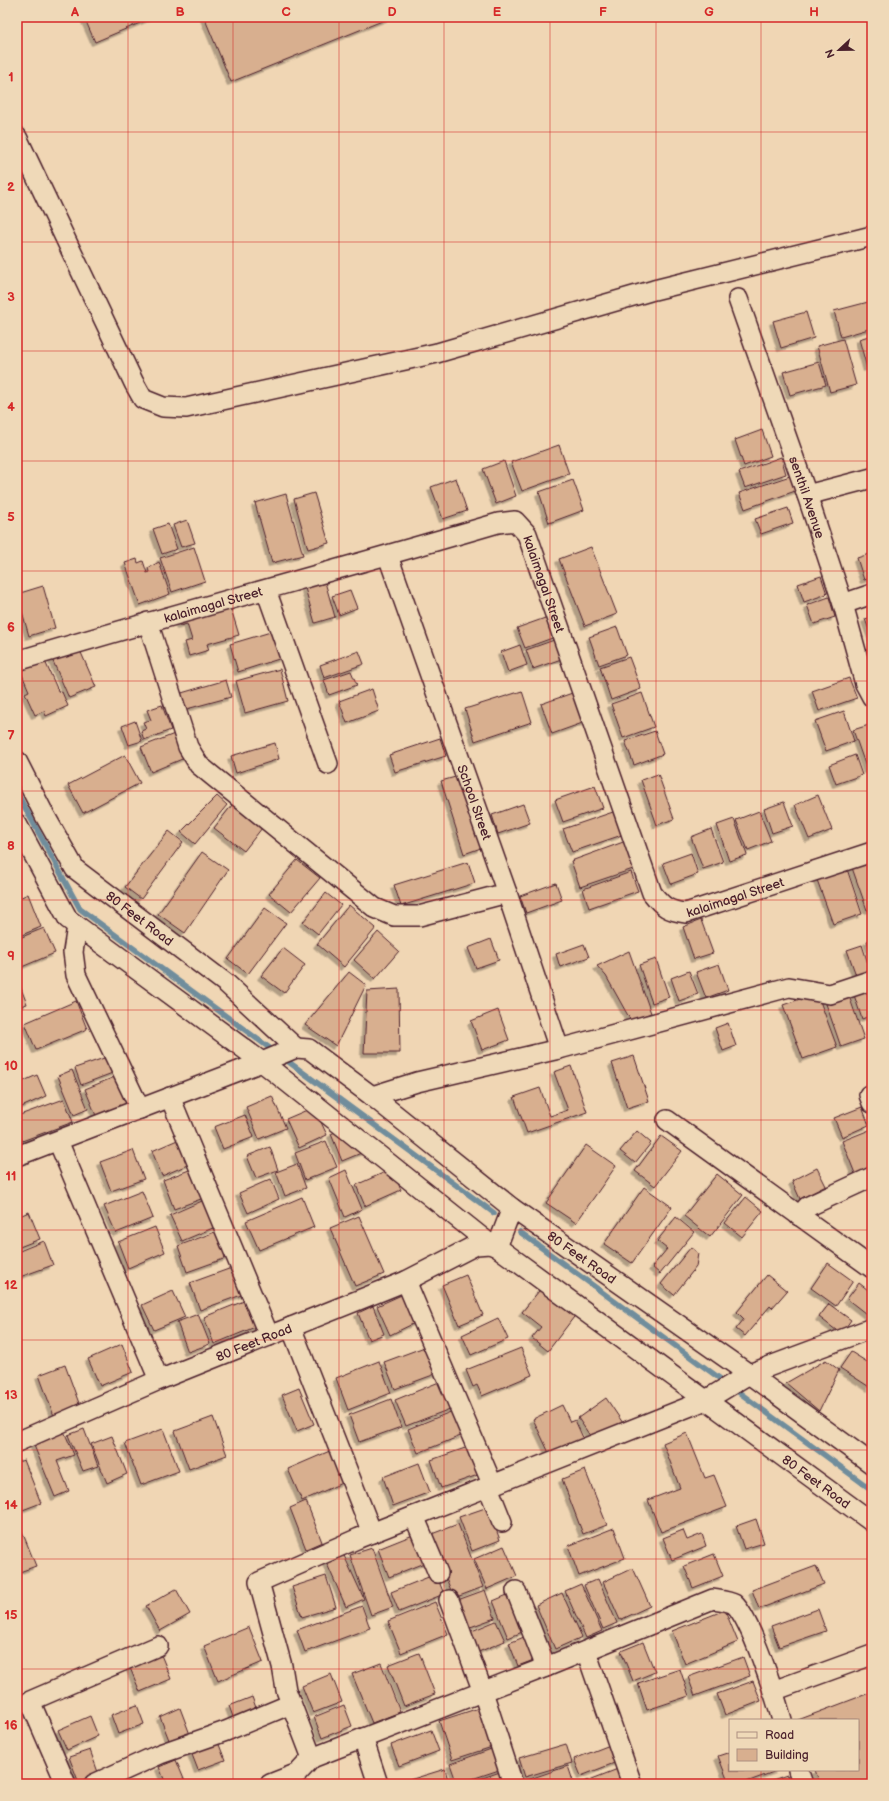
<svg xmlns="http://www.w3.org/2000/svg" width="889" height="1801" font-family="'Balsamiq Sans',sans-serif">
<defs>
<filter id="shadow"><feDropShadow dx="-3.5" dy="3.5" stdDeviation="0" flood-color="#0004"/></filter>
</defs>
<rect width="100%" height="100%" fill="#f0d6b4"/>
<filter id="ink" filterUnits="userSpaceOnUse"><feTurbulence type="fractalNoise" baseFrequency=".025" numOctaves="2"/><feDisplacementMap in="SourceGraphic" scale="8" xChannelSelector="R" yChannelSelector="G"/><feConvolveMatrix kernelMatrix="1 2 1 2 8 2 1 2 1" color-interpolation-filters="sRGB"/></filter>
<g filter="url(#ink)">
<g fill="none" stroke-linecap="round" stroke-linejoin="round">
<g stroke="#708d9c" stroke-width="5.5">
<polyline points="17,793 80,909 275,1052"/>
<polyline points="282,1057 494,1213"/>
<polyline points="520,1232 726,1383"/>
<polyline points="733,1388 872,1490"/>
</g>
</g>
<g fill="#d8af8f" stroke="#4a1f2b" filter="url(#shadow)">
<polygon points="84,17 154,17 95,42"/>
<polygon points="204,17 392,17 231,82"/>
<polygon points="872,301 872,328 841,337 834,311"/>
<polygon points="806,312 814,338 781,348 773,321"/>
<polygon points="872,335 872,366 867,368 859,339"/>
<polygon points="843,339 856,385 830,392 817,346"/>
<polygon points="819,362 826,385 790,395 783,372"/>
<polygon points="762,430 771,456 744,466 735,440"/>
<polygon points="559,445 569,474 522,491 511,462"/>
<polygon points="781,457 786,474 745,488 739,472"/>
<polygon points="504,461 516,496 496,504 483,469"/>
<polygon points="793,475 798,490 745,509 739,493"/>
<polygon points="456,478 467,511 443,519 431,487"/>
<polygon points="573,480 584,510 549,523 539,492"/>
<polygon points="314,493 329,543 308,549 294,499"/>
<polygon points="286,494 303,555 272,563 255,503"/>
<polygon points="788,508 793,523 761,534 755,519"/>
<polygon points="187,520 195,543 181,547 173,525"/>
<polygon points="168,524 177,549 162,554 153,529"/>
<polygon points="194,547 205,581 172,592 160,558"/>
<polygon points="591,547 617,614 585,626 559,559"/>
<polygon points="872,553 872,578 864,580 857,558"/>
<polygon points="137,559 138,563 143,561 147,573 149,572 148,568 159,562 170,594 140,605 125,563"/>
<polygon points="821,576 827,594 804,602 798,584"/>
<polygon points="325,582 335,617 315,623 305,588"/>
<polygon points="43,586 55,628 29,636 17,594"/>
<polygon points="350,590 357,608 339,615 332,596"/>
<polygon points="829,597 835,617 814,624 807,605"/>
<polygon points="229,602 239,635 207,644 209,650 189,656 185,642 192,640 187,624 180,626 177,617"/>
<polygon points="548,617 555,637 525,648 517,628"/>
<polygon points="872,617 872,638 865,619"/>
<polygon points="617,627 627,655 599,665 589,637"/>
<polygon points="274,631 282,658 238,672 230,644"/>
<polygon points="557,639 564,658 533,669 526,650"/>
<polygon points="520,645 527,665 508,672 501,652"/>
<polygon points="79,648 96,687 69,698 52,659"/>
<polygon points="359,651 364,664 324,678 320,665"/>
<polygon points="629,657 641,689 611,700 600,667"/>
<polygon points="44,659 59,693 62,692 68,706 46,716 44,711 35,715 25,693 29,691 20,670"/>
<polygon points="280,669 288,701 245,713 236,681"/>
<polygon points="351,671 357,685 329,695 324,680"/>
<polygon points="849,678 857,698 819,711 812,691"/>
<polygon points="226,680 231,697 183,710 178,694"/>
<polygon points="372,689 379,711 347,723 339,701"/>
<polygon points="522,691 532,722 475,741 465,709"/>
<polygon points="578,691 588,721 552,734 541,704"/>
<polygon points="642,693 654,727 623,738 611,704"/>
<polygon points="162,705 171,730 144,740 141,731 146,729 143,722 151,720 147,710"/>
<polygon points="844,711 854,741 826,751 815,721"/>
<polygon points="135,721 142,741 129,745 122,726"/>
<polygon points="872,724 872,769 867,770 853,730"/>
<polygon points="655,731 663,754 634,765 625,741"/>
<polygon points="177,733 187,757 151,772 141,747"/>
<polygon points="440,738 446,756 395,772 389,755"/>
<polygon points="275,743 279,759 236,773 231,756"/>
<polygon points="125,755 140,783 83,813 68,785"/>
<polygon points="855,755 862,775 836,784 829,765"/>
<polygon points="658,774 674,819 657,825 641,780"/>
<polygon points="459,776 481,848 464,854 441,781"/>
<polygon points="595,786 603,808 563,822 555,800"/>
<polygon points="818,795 832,830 809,839 795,805"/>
<polygon points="217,796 227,805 195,844 181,832"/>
<polygon points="784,802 793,826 772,833 764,809"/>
<polygon points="523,804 530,823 498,834 492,815"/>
<polygon points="232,805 262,828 244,851 214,828"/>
<polygon points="759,811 771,841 748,850 736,820"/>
<polygon points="613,812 622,835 572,852 563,829"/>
<polygon points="734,819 747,855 729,861 717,825"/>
<polygon points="711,829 723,862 703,869 691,837"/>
<polygon points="169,831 183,842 141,899 125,887"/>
<polygon points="626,841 636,868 580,887 571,861"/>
<polygon points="202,852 228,870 185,933 158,914"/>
<polygon points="691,853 698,874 671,884 663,863"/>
<polygon points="297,860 320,878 291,912 269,894"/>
<polygon points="867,860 872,875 872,909 867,910 851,865"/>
<polygon points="468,862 475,883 401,906 394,885"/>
<polygon points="846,866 862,914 833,924 816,877"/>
<polygon points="631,872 638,891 589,908 583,889"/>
<polygon points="556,883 562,900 526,913 520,896"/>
<polygon points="326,893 341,905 318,934 303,922"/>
<polygon points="28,894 41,927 17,937 17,899"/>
<polygon points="349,905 376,928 344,967 317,944"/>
<polygon points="265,908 286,923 248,974 228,959"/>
<polygon points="701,920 713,953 694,959 683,927"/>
<polygon points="44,928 55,953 17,969 17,939"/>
<polygon points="378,932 399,951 375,979 354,960"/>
<polygon points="491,939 499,960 476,968 468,948"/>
<polygon points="872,939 872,954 867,941"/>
<polygon points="584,944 589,957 560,967 556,954"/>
<polygon points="862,945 871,973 857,978 847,950"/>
<polygon points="283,948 305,965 284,993 261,976"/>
<polygon points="629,951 651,1013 631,1021 606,976 597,966"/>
<polygon points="656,959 669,997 652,1003 639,965"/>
<polygon points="719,964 728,990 706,998 696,972"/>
<polygon points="689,971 698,994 679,1001 671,978"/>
<polygon points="349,972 366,985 336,1046 305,1025"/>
<polygon points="17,978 27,1004 17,1007"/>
<polygon points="399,989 400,1053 364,1053 367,991"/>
<polygon points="847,990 864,1039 841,1047 824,998"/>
<polygon points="866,991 872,1009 872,1015 862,1019 854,995"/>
<polygon points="817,993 837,1047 803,1059 783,1005"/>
<polygon points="76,1001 87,1029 36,1050 25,1023"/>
<polygon points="498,1010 509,1040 482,1050 471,1021"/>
<polygon points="728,1023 736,1046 723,1051 715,1028"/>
<polygon points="110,1056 115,1072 81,1085 75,1068"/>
<polygon points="634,1056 649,1101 627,1108 612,1063"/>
<polygon points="571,1066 587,1112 527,1133 514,1097 540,1088 550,1116 568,1110 554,1072"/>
<polygon points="72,1070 88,1109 74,1115 58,1076"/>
<polygon points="37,1075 46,1096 17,1109 17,1084"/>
<polygon points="117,1076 129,1104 97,1118 85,1089"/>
<polygon points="272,1096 286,1128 259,1139 246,1107"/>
<polygon points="64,1099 73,1122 22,1141 17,1128 17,1116"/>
<polygon points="314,1107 327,1135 299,1148 286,1119"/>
<polygon points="862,1107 869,1125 842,1137 834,1118"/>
<polygon points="245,1115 254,1137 223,1149 214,1127"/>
<polygon points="343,1128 366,1151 342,1161 331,1134"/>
<polygon points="872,1129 872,1169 856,1176 842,1141"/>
<polygon points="637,1131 651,1143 635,1163 620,1151"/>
<polygon points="661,1136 682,1151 655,1186 635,1171"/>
<polygon points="182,1138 192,1163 162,1176 152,1151"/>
<polygon points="326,1141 337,1167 305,1180 295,1153"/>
<polygon points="586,1145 616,1166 576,1223 546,1203"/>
<polygon points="270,1147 278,1170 256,1178 247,1156"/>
<polygon points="133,1150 144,1179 111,1191 100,1162"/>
<polygon points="297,1164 306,1188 285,1196 276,1172"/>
<polygon points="197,1167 209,1196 174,1209 163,1180"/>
<polygon points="817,1168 826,1186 800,1199 792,1181"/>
<polygon points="392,1169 401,1190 365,1206 356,1185"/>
<polygon points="346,1170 362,1209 345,1217 329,1178"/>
<polygon points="717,1174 743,1195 710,1237 684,1216"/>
<polygon points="271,1179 279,1199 248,1213 239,1193"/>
<polygon points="644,1187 672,1207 632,1263 604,1244"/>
<polygon points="142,1191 153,1218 116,1233 104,1206"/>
<polygon points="302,1197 314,1227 259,1250 246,1221"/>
<polygon points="746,1197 763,1211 742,1237 725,1223"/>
<polygon points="209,1198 220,1225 182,1241 170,1215"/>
<polygon points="29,1212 40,1239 17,1248 17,1217"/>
<polygon points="359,1216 384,1274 355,1286 330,1228"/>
<polygon points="676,1217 694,1232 660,1274 652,1267 667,1249 657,1241"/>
<polygon points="155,1227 165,1252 128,1268 118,1242"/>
<polygon points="220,1230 229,1257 187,1272 178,1246"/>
<polygon points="44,1241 53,1265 17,1278 17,1252"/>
<polygon points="691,1247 698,1253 696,1267 674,1295 661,1284"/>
<polygon points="828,1263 853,1281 836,1306 811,1288"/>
<polygon points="237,1266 247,1293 200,1310 190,1283"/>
<polygon points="466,1275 483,1315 459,1325 442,1285"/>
<polygon points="767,1275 787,1291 772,1308 770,1306 745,1336 736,1329 744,1319 737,1312"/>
<polygon points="859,1283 872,1293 872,1314 870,1317 847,1299"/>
<polygon points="543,1286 577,1313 548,1351 532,1338 541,1327 522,1312"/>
<polygon points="173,1291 185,1317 154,1330 142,1305"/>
<polygon points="408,1292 421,1320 390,1335 377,1306"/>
<polygon points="249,1299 260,1325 214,1344 204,1317"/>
<polygon points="829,1304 851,1320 841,1334 819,1317"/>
<polygon points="373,1306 384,1334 369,1340 358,1313"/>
<polygon points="198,1314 210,1344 188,1352 177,1322"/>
<polygon points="498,1318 508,1339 471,1355 462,1335"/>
<polygon points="122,1344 133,1372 100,1386 88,1359"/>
<polygon points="430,1345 441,1372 395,1389 384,1362"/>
<polygon points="521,1348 532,1375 482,1396 477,1385 473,1387 466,1370"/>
<polygon points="851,1352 872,1365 871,1388 840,1368"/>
<polygon points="826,1360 839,1370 819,1411 786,1383"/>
<polygon points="379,1361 391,1393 348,1410 336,1378"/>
<polygon points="65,1365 80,1406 54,1416 39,1375"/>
<polygon points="444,1380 455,1407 406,1426 395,1400"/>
<polygon points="299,1388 314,1424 297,1431 282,1395"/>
<polygon points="606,1398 625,1426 593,1440 578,1418"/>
<polygon points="391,1399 401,1427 359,1442 349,1415"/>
<polygon points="562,1405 570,1422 575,1420 585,1442 551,1457 533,1419"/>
<polygon points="453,1411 463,1435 418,1453 408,1429"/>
<polygon points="213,1417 227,1455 189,1469 175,1431"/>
<polygon points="84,1429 98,1466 83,1471 68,1435"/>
<polygon points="163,1429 179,1471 141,1485 125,1443"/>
<polygon points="64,1431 74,1455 57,1461 69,1491 55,1497 33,1443"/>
<polygon points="687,1433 705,1478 714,1475 727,1507 661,1532 648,1500 680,1488 663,1443"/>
<polygon points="112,1436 127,1474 107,1483 91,1444"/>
<polygon points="468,1447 478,1475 441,1488 431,1460"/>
<polygon points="332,1450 346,1481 302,1501 288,1469"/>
<polygon points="24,1460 41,1503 20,1511 17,1502 17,1462"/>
<polygon points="419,1463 430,1492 393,1506 383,1477"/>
<polygon points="585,1470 607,1525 583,1534 562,1479"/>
<polygon points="306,1501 322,1542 306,1549 290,1508"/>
<polygon points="488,1507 500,1540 472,1551 459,1517"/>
<polygon points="17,1519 36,1566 17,1573"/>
<polygon points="756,1519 764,1543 744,1549 736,1526"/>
<polygon points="458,1524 483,1587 454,1598 429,1535"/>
<polygon points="614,1528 625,1558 579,1576 568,1546"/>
<polygon points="683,1530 687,1540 702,1534 706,1546 672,1560 663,1538"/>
<polygon points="418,1533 429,1561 389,1577 378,1549"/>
<polygon points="504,1546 517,1576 487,1589 474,1559"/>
<polygon points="372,1548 393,1607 371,1615 350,1555"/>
<polygon points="341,1549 364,1599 346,1607 324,1557"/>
<polygon points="714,1554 723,1576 693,1588 684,1566"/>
<polygon points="816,1566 824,1584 759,1609 752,1590"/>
<polygon points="633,1568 650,1606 620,1620 603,1582"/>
<polygon points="436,1574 444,1594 399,1612 391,1592"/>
<polygon points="326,1576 336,1607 302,1617 292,1587"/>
<polygon points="598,1579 617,1623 603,1629 584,1585"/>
<polygon points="581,1584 602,1631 586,1638 565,1591"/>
<polygon points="176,1589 190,1614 160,1631 146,1606"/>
<polygon points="485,1590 495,1618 465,1629 455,1601"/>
<polygon points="512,1593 527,1630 508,1638 493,1601"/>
<polygon points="562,1593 582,1637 555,1649 536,1605"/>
<polygon points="435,1602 448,1634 401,1653 388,1621"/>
<polygon points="362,1606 370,1628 305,1652 297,1630"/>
<polygon points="818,1609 826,1631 779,1647 771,1626"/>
<polygon points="725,1610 738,1642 685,1664 672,1631"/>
<polygon points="496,1621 505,1641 476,1653 467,1633"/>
<polygon points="249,1627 263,1662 218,1681 204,1646"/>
<polygon points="529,1635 539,1658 518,1666 509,1643"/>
<polygon points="643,1642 655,1672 633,1681 621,1651"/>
<polygon points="159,1650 171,1679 140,1692 128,1663"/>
<polygon points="419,1653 435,1694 404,1706 388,1665"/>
<polygon points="743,1657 750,1676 695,1696 688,1677"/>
<polygon points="381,1663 400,1712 372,1723 352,1674"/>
<polygon points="680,1669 689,1696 647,1710 638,1683"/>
<polygon points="331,1674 342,1702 313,1713 302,1686"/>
<polygon points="753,1681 761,1701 725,1715 717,1694"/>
<polygon points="872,1692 872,1784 820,1784 815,1770 858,1770 858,1720 798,1720"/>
<polygon points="252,1697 258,1713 235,1722 229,1706"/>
<polygon points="137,1705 144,1724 118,1734 111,1715"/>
<polygon points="344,1705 352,1726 322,1738 314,1717"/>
<polygon points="482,1707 495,1746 452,1760 439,1721"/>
<polygon points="180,1708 191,1737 171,1745 160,1717"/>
<polygon points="90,1716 98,1736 67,1750 58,1730"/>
<polygon points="431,1730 439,1751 399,1766 391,1745"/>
<polygon points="218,1742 225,1760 198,1770 191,1752"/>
<polygon points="615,1743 622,1760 581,1776 574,1759"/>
<polygon points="566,1744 572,1763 525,1777 519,1758"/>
<polygon points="494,1748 502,1769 457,1784 450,1764"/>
<polygon points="90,1750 99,1775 79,1783 69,1757"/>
<polygon points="730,1752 730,1770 779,1770 741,1784 729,1784 718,1756"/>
<polygon points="176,1760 186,1784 166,1784 159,1767"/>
<polygon points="568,1766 574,1784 522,1784 521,1782"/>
<polygon points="623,1767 630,1784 579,1784"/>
<polygon points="445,1769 449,1784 404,1784 403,1782"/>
<polygon points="503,1771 507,1784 465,1784"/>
<polygon points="787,1775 791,1784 761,1784"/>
</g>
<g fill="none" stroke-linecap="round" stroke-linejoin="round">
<defs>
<g id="minor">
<polyline points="17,137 134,383 143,399 163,407 186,408 437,353 654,290 872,236"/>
<path id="s1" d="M738 299 807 495 843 604 865 684 872 697"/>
<polyline points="807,495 872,478"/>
<path id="s2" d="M388 556 507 893 559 1049"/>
<polyline points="266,590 328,764"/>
<polyline points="843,604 872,594"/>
<polyline points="148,622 188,747 199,765 375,908 394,916 419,916 507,893"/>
<path id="s3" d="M17 661C177 613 338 570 498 523L515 521 527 534 652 893C663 907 668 911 686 913L872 852"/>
<path id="s4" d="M17 761 44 814 75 869 227 984 296 1048"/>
<path id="s5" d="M17 824 68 919 262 1062 296 1048 309 1049 372 1096 512 1208 749 1374 872 1464"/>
<polyline points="77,926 73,952 76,975 140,1109"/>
<polyline points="869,1095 872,1103"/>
<polyline points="372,1096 417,1082 559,1049 789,987 830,994 872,980"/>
<polyline points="170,1097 269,1336"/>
<polyline points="667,1120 872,1268"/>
<polyline points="58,1141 159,1380"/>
<path id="s6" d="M17 1156 262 1062 490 1244 497 1247 872 1522"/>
<polyline points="799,1216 807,1207 872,1177"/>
<polyline points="497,1247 512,1208"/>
<polyline points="406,1281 493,1486"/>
<polyline points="291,1327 372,1533"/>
<path id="s7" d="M17 1442 159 1380 406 1281 476 1245 490 1244"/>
<polyline points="488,1487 502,1522"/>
<polyline points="414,1516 438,1573"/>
<polyline points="516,1591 546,1667"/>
<polyline points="449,1600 483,1692 513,1784"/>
<polyline points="586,1651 632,1784"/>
<polyline points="773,1691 872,1655"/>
<polyline points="363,1738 378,1784"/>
<polyline points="312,1758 286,1690 282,1666 259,1582 359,1538 706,1400 749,1374 872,1328"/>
<polyline points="798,1770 803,1784"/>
<polyline points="66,1784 30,1701 158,1646"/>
<polyline points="94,1784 160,1754 226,1731 291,1704"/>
<path d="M270 1784 298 1773 312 1758 546 1667 713 1599C719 1600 729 1601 734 1604 751 1619 775 1696 782 1720"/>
</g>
</defs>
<use href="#minor" stroke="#4a1f2b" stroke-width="22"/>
<use href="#minor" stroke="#efd9b8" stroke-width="19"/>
</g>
</g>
<path fill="none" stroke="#d62828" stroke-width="1" stroke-opacity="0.55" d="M128 17V1784M233 17V1784M339 17V1784M444 17V1784M550 17V1784M656 17V1784M761 17V1720M17 132H872M17 242H872M17 351H872M17 461H872M17 571H872M17 681H872M17 791H872M17 900H872M17 1010H872M17 1120H872M17 1230H872M17 1340H872M17 1450H872M17 1559H872M17 1669H872M761 1770V1784"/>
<g text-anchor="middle" stroke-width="4" stroke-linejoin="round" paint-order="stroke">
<g font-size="13" fill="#4a1f2b" stroke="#efd9b8">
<text dy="5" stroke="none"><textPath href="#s1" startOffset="210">senthil Avenue</textPath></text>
<text dy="5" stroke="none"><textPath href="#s3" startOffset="588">kalaimagal Street</textPath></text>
<text dy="5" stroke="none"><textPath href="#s3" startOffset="204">kalaimagal Street</textPath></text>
<text dy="5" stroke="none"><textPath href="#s2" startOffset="261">School Street</textPath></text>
<text dy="5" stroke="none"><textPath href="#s3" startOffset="1008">kalaimagal Street</textPath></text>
<text dy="5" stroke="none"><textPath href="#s4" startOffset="204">80 Feet Road</textPath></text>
<text dy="5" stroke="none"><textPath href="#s5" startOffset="742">80 Feet Road</textPath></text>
<text dy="5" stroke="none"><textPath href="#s7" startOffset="257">80 Feet Road</textPath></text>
<text dy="5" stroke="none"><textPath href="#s6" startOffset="958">80 Feet Road</textPath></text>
</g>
</g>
<rect width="889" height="1801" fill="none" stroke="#efd9b8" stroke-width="44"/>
<rect x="729" y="1719" width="130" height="52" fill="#efd9b8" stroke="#ad8f80"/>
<rect x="737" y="1732" width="20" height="6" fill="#efd9b8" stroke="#ad8f80"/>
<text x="765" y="1739" font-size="12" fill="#4a1f2b">Road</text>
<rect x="737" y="1749" width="20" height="12" fill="#d8af8f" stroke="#ad8f80"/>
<text x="765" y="1759" font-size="12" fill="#4a1f2b">Building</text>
<g transform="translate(839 50) rotate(248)" stroke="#efd9b8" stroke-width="3" paint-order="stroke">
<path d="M0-3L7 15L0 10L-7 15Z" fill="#4a1f2b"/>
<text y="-6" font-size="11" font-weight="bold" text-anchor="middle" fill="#4a1f2b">N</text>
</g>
<rect x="22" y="22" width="845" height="1757" fill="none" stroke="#d62828" stroke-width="1.5"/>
<g font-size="13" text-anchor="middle" font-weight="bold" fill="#d62828">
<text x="75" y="16">A</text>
<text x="180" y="16">B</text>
<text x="286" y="16">C</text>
<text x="392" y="16">D</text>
<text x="497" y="16">E</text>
<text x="603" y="16">F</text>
<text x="709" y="16">G</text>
<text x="814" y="16">H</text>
<text x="11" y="81">1</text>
<text x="11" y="191">2</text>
<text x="11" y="301">3</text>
<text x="11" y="411">4</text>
<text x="11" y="521">5</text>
<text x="11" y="631">6</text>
<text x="11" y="740">7</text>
<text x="11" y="850">8</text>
<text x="11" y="960">9</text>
<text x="11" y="1070">10</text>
<text x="11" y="1180">11</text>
<text x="11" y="1289">12</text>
<text x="11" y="1399">13</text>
<text x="11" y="1509">14</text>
<text x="11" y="1619">15</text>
<text x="11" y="1729">16</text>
</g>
</svg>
